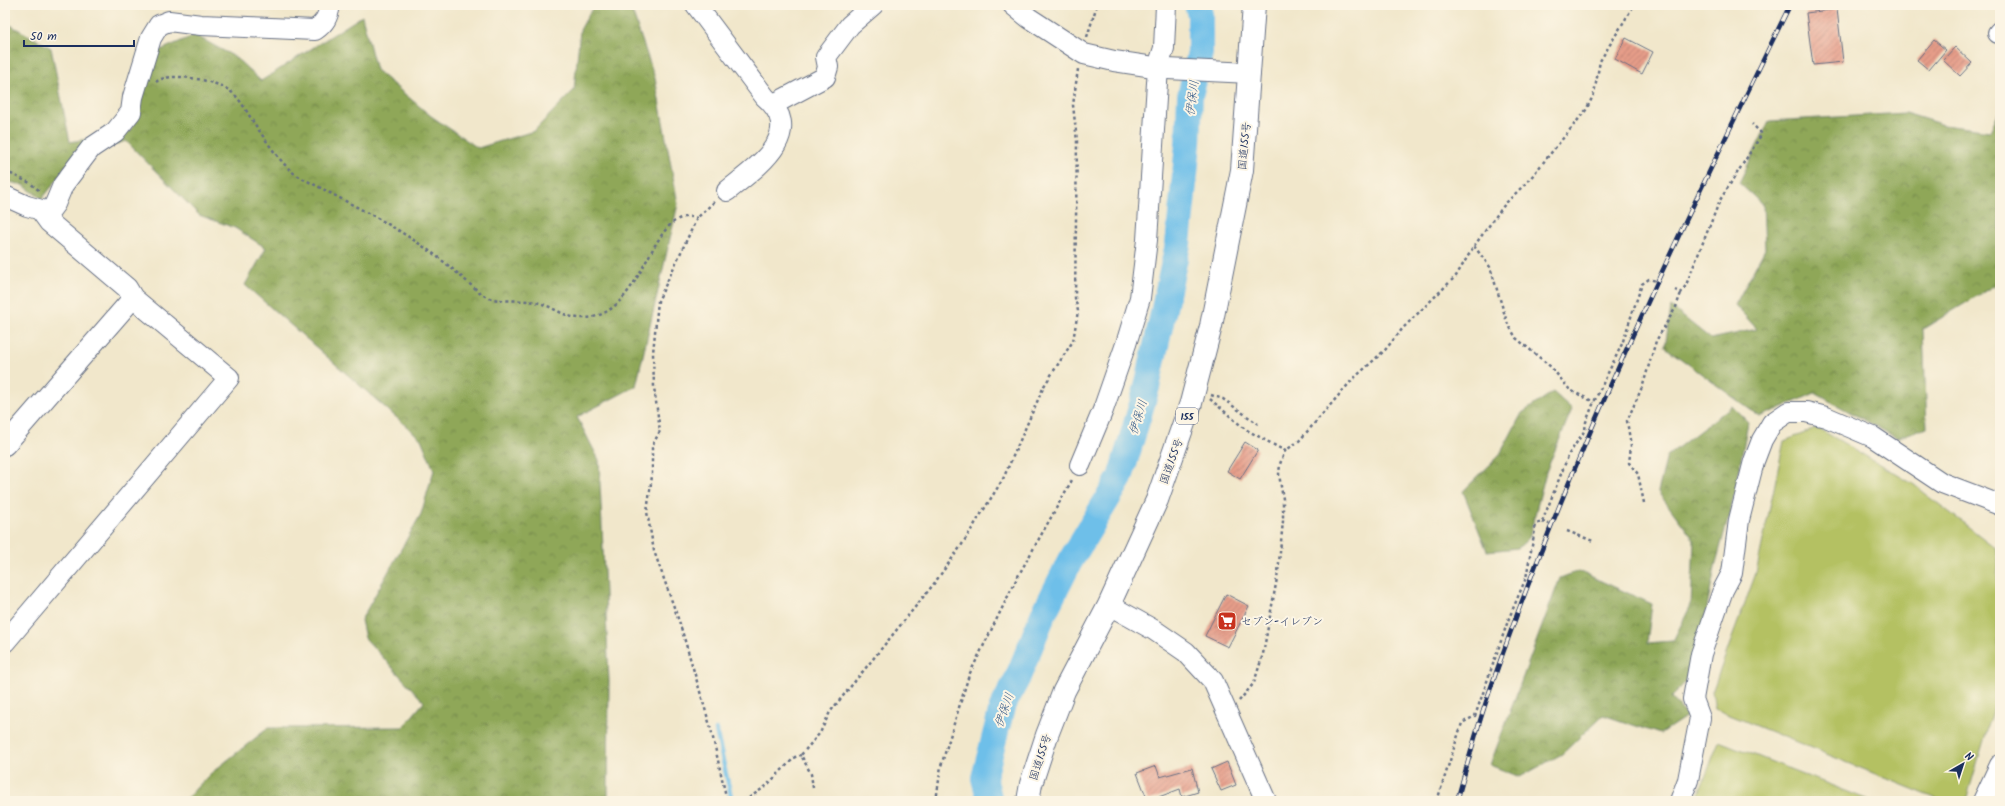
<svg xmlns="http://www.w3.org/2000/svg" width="2005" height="806" font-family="Kalam,'Klee One',sans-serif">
<defs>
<pattern id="forest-crowns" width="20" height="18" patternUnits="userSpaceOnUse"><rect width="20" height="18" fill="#8fa758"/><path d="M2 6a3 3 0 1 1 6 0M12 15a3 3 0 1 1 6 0" fill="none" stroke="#74884c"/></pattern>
<pattern id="building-hatch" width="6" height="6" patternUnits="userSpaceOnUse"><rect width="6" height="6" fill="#e69d89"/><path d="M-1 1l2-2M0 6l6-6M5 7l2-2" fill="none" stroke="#ba8073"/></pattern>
</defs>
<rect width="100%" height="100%" fill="#fcf5e5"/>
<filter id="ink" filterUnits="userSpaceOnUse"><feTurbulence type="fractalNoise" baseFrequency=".025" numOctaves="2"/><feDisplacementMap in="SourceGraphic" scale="8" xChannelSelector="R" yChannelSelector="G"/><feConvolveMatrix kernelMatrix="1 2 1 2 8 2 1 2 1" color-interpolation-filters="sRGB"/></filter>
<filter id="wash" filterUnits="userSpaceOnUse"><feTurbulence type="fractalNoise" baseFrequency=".012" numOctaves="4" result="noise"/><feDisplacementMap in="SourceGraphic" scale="16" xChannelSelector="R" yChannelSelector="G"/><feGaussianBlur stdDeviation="0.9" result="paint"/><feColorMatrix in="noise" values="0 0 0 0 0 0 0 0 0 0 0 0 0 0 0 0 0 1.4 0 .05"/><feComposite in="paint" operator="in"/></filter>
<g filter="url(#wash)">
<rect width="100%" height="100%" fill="#f1e7cb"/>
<g fill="url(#forest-crowns)" stroke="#556b5b">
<polygon points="594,5 630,5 655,78 678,204 636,386 577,417 599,460 609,681 608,801 184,801 210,774 268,728 403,727 424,702 365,638 361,620 421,514 434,470 421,439 245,285 266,248 235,228 199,215 126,141 96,151 78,153 42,199 23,185 5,181 5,22 51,48 70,142 131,131 156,52 195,35 235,57 261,81 362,16 376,70 431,116 478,148 534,131 574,90 580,30"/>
<polygon points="2000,109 2000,282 1923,329 1927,427 1897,438 1815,393 1760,417 1665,347 1671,307 1711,339 1757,329 1735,305 1765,249 1763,205 1739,183 1769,121 1905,113 1944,125 1990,131"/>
<polygon points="1553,392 1572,409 1546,472 1529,538 1518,548 1487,551 1463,491 1499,456 1522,413"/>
<polygon points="1732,406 1748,422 1734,497 1716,563 1702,633 1690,678 1671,697 1687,716 1660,734 1603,715 1562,754 1520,777 1490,765 1560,578 1579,571 1652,604 1647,643 1673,641 1691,605 1694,540 1658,492 1667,456"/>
</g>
<g fill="#b4c162" stroke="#687860">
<polygon points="1818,428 1913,484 1997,549 1999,690 1967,797 1959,801 1942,801 1715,709 1712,692 1756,573 1784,441"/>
<polygon points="1719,741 1871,801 1696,801"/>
</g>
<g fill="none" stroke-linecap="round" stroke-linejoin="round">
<polyline stroke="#6ebfe9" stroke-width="4.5" points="716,730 732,801"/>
<polyline stroke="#6ebfe9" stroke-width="26" points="990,801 984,778 1002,708 1017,679 1043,615 1069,563 1120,478 1147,387 1178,244 1188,144 1190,96 1200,53 1200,14 1197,5"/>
</g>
<g id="blocks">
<g fill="url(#building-hatch)">
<polygon points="1837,9 1843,62 1813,65 1806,13"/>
<polygon points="1626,38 1653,52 1642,74 1615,59"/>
<polygon points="1934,40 1946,50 1929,70 1917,60"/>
<polygon points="1955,47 1972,63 1960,76 1943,60"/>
<polygon points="1245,442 1258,450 1240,479 1227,471"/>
<polygon points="1226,594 1249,606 1228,647 1205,636"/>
<polygon points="1227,762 1236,785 1221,791 1211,769"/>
<polygon points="1156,766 1160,777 1192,768 1198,792 1182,797 1180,789 1148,801 1137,773"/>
</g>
</g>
</g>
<g filter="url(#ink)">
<use href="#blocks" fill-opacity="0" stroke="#666f84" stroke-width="1"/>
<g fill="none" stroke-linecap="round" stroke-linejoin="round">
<defs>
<g id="minor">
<path d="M696 5 765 97C808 134 755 168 727 191"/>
<polyline points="1013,5 1029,18 1084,54 1114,61 1167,69 1250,73"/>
<polyline points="1998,33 2000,31"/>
<polyline points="774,104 825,77 828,67 826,57 850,25 873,5"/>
<path d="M5 196 27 206 49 212 55 204 63 185 91 148 115 132 131 112 133 97 151 38 159 25 169 21 201 25 315 30C325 23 328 17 330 5"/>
<polyline points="5,445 133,298"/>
<polyline points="1080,465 1103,410 1126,344 1140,298 1147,240 1158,67 1164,48 1166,5"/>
<polyline points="1109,605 1154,630 1186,652 1213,681 1266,801"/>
<polyline points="5,642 229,378 133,298 127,288 49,222 41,211"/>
<polyline points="1680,801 1688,780 1700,718 1693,699 1701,654 1723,590 1732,573 1739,520 1754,461 1762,440 1772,423 1788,412 1806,412 1826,417 1873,437 1942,483 2000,505"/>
<polyline points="1983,801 2000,765"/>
</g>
<polyline id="highway" points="1028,801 1031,784 1047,735 1064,691 1109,605 1157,500 1191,403 1211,326 1242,170 1254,5"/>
</defs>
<use href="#minor" stroke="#666f84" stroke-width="22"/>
<use href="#highway" stroke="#666f84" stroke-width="24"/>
<g stroke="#666f84" stroke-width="2.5" stroke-dasharray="3 3" stroke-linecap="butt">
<polyline points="1087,37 1097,5"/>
<path d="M156 82C168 71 213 80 227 89 239 96 245 109 252 120 263 136 275 155 289 169 297 177 310 182 321 188 348 203 378 217 404 234 422 245 440 258 456 272 465 280 475 289 485 296 496 303 521 299 535 302 551 305 563 317 579 318 646 322 648 203 697 218"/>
<polyline points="5,171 30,183 40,191"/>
<polyline points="714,202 697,218 658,301 653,353 654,387 660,431 652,446 652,476 647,512 654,551 680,624 711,729 727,801"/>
<polyline points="1474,246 1490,267 1507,322 1516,338 1551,367 1570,390 1594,402"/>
<polyline points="1675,290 1681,293 1686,285 1720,200 1760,137 1761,133 1752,124"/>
<polyline points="1211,395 1223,399 1258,424"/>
<polyline points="1210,399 1245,429 1285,451"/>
<polyline points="1644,503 1638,474 1629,463 1631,446 1627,421 1643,385 1656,341 1676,307 1681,293"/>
<polyline points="1542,522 1549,524"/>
<polyline points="1567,531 1593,541"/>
<polyline points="1239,701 1254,683 1263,654 1278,573 1283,521 1283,499 1279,474 1280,464 1285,451 1299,441 1352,380 1385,350 1403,328 1456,276 1474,246 1505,204 1529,180 1586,110 1594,94 1600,61 1634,5"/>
<polyline points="813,788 811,774 801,755 820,733 830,712 933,585 961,546 1003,479 1044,386 1073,341 1078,311 1075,298 1077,141 1073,105 1078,69"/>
<polyline points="744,801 765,787 795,757 801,755"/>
<polyline points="936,801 941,766 969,675 1017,578 1072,480"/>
<polyline points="1437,801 1462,723 1475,716 1509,618 1526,578 1536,524 1542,522 1569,454 1585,430 1586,422 1594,402 1622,344 1642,284 1649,279 1656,281"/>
</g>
<use href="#minor" stroke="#fff" stroke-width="20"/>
<use href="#highway" stroke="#fff" stroke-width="22"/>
<defs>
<path id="rail" d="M1457 801C1467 765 1477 728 1489 693 1570 456 1680 230 1790 5"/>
</defs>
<use href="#rail" stroke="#1b2f5e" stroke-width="4.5"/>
<use href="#rail" stroke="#fcf5e5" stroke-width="3" stroke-dasharray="9" stroke-linecap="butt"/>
</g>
</g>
<defs>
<symbol id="supermarket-square" viewBox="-11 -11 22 22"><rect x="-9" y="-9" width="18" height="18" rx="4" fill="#c8321e" stroke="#fcf5e5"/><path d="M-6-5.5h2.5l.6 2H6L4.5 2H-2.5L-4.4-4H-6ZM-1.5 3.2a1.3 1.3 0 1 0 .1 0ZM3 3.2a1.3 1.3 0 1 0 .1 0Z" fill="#fff"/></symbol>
</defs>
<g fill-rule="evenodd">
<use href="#supermarket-square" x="1216" y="610" width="22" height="22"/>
</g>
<g text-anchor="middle" stroke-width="4" stroke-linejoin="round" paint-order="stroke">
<rect fill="#fcf5e5" stroke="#5e6a86" stroke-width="1" x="1176" y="408" width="22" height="16" rx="3"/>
<g font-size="10" font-weight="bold" fill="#1b2f5e">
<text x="1187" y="420">155</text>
</g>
<g font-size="11" fill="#1b2f5e" stroke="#fcf5e5">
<text transform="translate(1244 146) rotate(-84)" y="4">国道155号</text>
<text transform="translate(1171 461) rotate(-70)" y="4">国道155号</text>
<text transform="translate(1040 757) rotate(-72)" y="4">国道155号</text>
</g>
<g font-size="11" fill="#1b2f5e" stroke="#fcf5e5" text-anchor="start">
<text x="1241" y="625">セブン-イレブン</text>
</g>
<g font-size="12" font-style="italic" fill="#345a88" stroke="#fcf5e5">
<text transform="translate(1192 98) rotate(-83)" y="4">伊保川</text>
<text transform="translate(1138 417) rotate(-73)" y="4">伊保川</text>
<text transform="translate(1004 710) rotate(-71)" y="4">伊保川</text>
</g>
</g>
<rect width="2005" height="806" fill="none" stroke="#fcf5e5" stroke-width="20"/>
<g transform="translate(1963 764) rotate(39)" stroke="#fcf5e5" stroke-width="3" paint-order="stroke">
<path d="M0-3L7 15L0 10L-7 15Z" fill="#1b2f5e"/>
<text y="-6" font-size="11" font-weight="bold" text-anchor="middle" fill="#1b2f5e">N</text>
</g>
<path d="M24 40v6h110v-6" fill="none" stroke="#1b2f5e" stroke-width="2"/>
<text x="30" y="40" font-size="12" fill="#1b2f5e" stroke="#fcf5e5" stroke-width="3" paint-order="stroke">50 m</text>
</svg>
